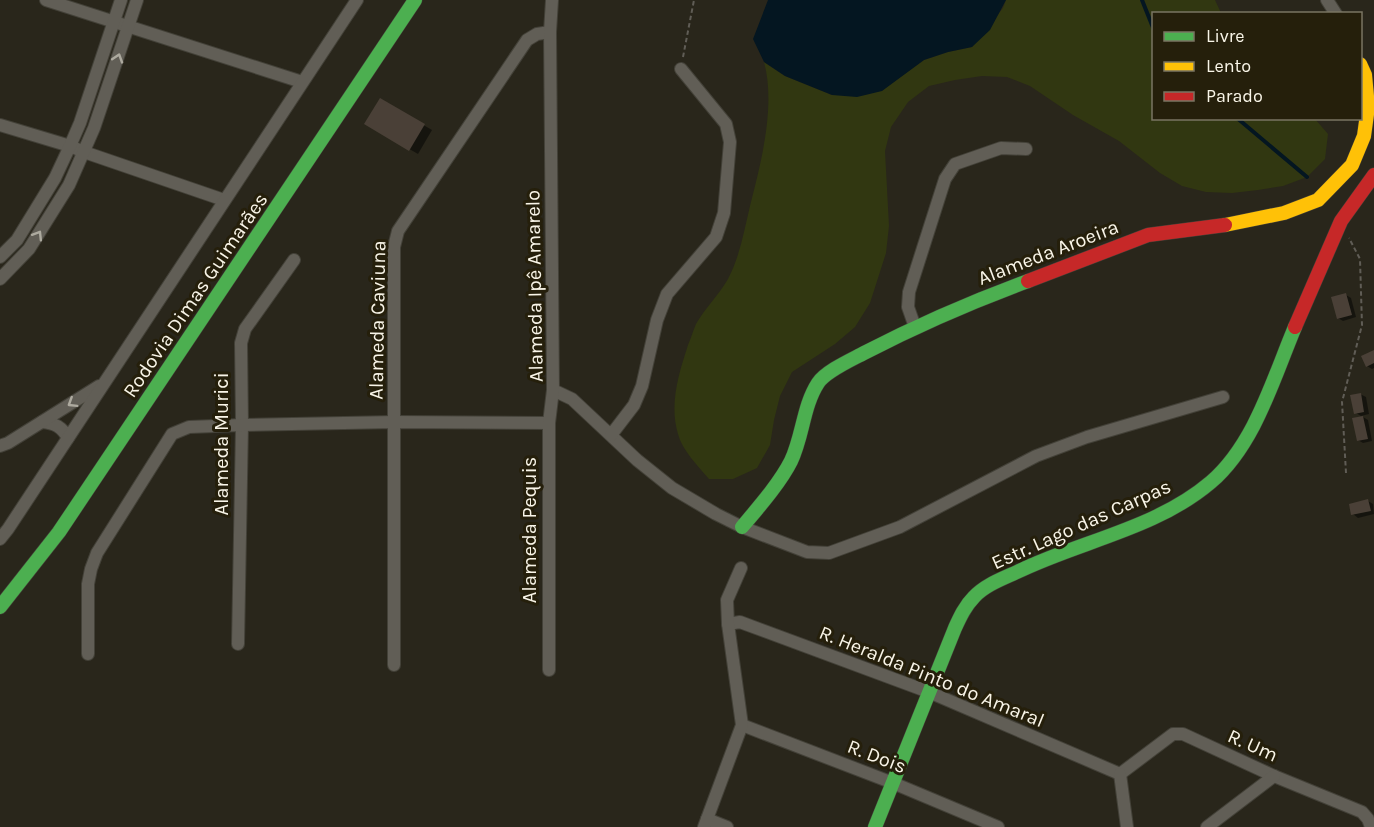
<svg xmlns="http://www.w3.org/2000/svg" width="1374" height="827" font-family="Karla,sans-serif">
<rect width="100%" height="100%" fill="#29261b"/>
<path fill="#313711" d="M1006 0H1215L1221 13 1154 14V118L1315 119 1328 134 1325 159 1307 177 1283 186 1258 190 1232 193 1206 192 1182 186 1160 173 1119 141 1073 115 1030 86 1007 77 982 76 955 80 929 86 908 102 891 127 885 151 889 226 886 253 870 303 855 327 835 344 792 372 780 396 774 420 770 445 757 468 733 479H709C698 466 682 450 678 434 669 404 679 373 688 345 691 338 693 331 696 324 705 308 719 295 728 279 740 256 744 231 750 206 761 163 776 105 764 62L785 76 832 95 882 90 924 60 948 52 972 47 1003 8Z"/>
<polygon fill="#041621" points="768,0 1006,0 990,30 972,47 948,52 924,60 882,91 857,97 832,95 785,76 764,62 753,39"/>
<g fill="#0007">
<polygon points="380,100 432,130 418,154 366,124"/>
<polygon points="1346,295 1351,298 1356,317 1343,321 1338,318"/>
<polygon points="1374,351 1374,368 1372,369 1367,366"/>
<polygon points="1360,394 1366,397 1369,414 1361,416 1356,413"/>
<polygon points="1363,417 1368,420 1372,441 1363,443 1358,440"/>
<polygon points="1368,501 1373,504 1374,514 1358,518 1353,514"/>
</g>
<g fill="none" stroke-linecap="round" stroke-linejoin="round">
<g stroke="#041621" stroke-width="4">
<polyline points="1142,0 1154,30"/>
<polyline points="1237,118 1307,177"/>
</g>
</g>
<g fill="#4a4037">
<polygon points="380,98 425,124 409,151 364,124"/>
<polygon points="1346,293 1352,315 1337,319 1331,297"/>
<polygon points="1374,350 1374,363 1366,367 1361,356"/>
<polygon points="1361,393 1364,412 1354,414 1350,395"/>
<polygon points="1363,416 1368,439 1357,441 1352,418"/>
<polygon points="1368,499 1371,511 1351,515 1349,504"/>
</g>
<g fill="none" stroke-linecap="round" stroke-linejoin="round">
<defs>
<g id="street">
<polyline points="46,0 302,82"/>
<polyline points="1327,0 1336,14"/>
<polyline points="0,125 70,146 84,152 224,200"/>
<polyline points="0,257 17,240 55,178 70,146 80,123 121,0"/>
<polyline points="0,279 29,249 69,185 94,128 137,0"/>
<polyline points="915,327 908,307 909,292 945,179 955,164 1001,148 1026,149"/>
<polyline points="553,390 572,399 637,460 672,488 716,514 742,527 807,552 829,553 900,527 1036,456 1087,437 1223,397"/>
<path d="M42 422C55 423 62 427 68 438"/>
<polyline points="611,435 634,405 642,386 657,320 667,294 716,237 724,213 730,142 726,124 681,69"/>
<polyline points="0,446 8,443 99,386"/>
<polyline points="0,539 8,529 357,0"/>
<polyline points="728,624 740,622 929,692 1120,774"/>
<polyline points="238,644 242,425 241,343 245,329 294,260"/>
<polyline points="88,654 88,584 91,569 97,553 172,434 189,427 242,425 395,422 549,423"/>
<polyline points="394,665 394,247 398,231 527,40 537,34 550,32"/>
<polyline points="549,670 549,423 553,390 550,32 552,0"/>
<polyline points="742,725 893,783 998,827"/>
<polyline points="1120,774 1173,734 1183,734 1274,776 1362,812 1368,819 1371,827"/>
<polyline points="1120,774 1127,827"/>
<polyline points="707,819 727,827"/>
<polyline points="704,827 742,725 728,624 727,600 741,568"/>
<polyline points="1207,827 1274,776"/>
</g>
<g id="fast">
<path d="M742 527C758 508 780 483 791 461 803 436 803 406 818 383 826 371 851 360 864 353 918 325 971 302 1028 281"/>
<polyline points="0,607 59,532 415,0"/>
<path d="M875 827 955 628C960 617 965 606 974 597 985 585 1002 579 1017 572 1080 541 1156 529 1211 482 1255 444 1273 379 1295 327"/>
</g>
<polyline id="slow" points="1225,225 1284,213 1318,200 1352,165 1364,136 1368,107 1365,75 1360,64"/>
<g id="jam">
<polyline points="1028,281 1148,235 1225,225"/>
<polyline points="1295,327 1341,221 1374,175"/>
</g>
</defs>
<use href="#street" stroke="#434138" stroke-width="14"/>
<use href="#fast" stroke="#434138" stroke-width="15"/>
<use href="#slow" stroke="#434138" stroke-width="15"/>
<use href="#jam" stroke="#434138" stroke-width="15"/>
<g stroke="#605d56" stroke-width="2" stroke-dasharray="4.5 3" stroke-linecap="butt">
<polyline points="683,57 694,0"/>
<polyline points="1346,473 1342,402 1362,325 1360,259 1349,238"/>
</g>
<use href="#street" stroke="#615e56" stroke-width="12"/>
<use href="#fast" stroke="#4caf50" stroke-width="14"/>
<use href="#slow" stroke="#ffc107" stroke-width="14"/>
<use href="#jam" stroke="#c62828" stroke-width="14"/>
</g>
<defs><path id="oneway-chevron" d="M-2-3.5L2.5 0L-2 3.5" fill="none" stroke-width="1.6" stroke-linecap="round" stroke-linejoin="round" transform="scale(1.5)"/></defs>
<g stroke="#adaa9f">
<use href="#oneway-chevron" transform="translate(118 58) rotate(-72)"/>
<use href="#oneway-chevron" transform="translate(38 235) rotate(-58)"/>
<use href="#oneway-chevron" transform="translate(72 403) rotate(148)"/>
</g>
<g text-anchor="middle" stroke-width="6" stroke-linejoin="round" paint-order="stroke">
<g font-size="20" fill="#f9f5e8" stroke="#251f0b">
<text transform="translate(1048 252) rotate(-21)" y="7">Alameda Aroeira</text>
<text transform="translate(534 286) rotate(-91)" y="7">Alameda Ipê Amarelo</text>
<text transform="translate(195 295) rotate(-56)" y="7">Rodovia Dimas Guimarães</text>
<text transform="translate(377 320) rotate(-89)" y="7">Alameda Caviuna</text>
<text transform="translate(221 444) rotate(-90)" y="7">Alameda Murici</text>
<text transform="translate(1081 524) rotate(-24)" y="7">Estr. Lago das Carpas</text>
<text transform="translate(529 530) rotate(-90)" y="7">Alameda Pequis</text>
<text transform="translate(932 676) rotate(22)" y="7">R. Heralda Pinto do Amaral</text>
<text transform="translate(1253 745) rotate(24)" y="7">R. Um</text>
<text transform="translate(877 756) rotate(21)" y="7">R. Dois</text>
</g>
</g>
<rect x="1152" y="12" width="210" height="108" fill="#251f0b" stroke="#7a7563" stroke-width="1.5"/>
<rect x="1164" y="32" width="30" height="9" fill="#4caf50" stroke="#7a7563" stroke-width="1.5"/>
<text x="1206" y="42" font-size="18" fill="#f9f5e8">Livre</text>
<rect x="1164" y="62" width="30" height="9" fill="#ffc107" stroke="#7a7563" stroke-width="1.5"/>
<text x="1206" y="72" font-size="18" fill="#f9f5e8">Lento</text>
<rect x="1164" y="92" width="30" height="9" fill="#c62828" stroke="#7a7563" stroke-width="1.5"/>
<text x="1206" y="102" font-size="18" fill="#f9f5e8">Parado</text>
</svg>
